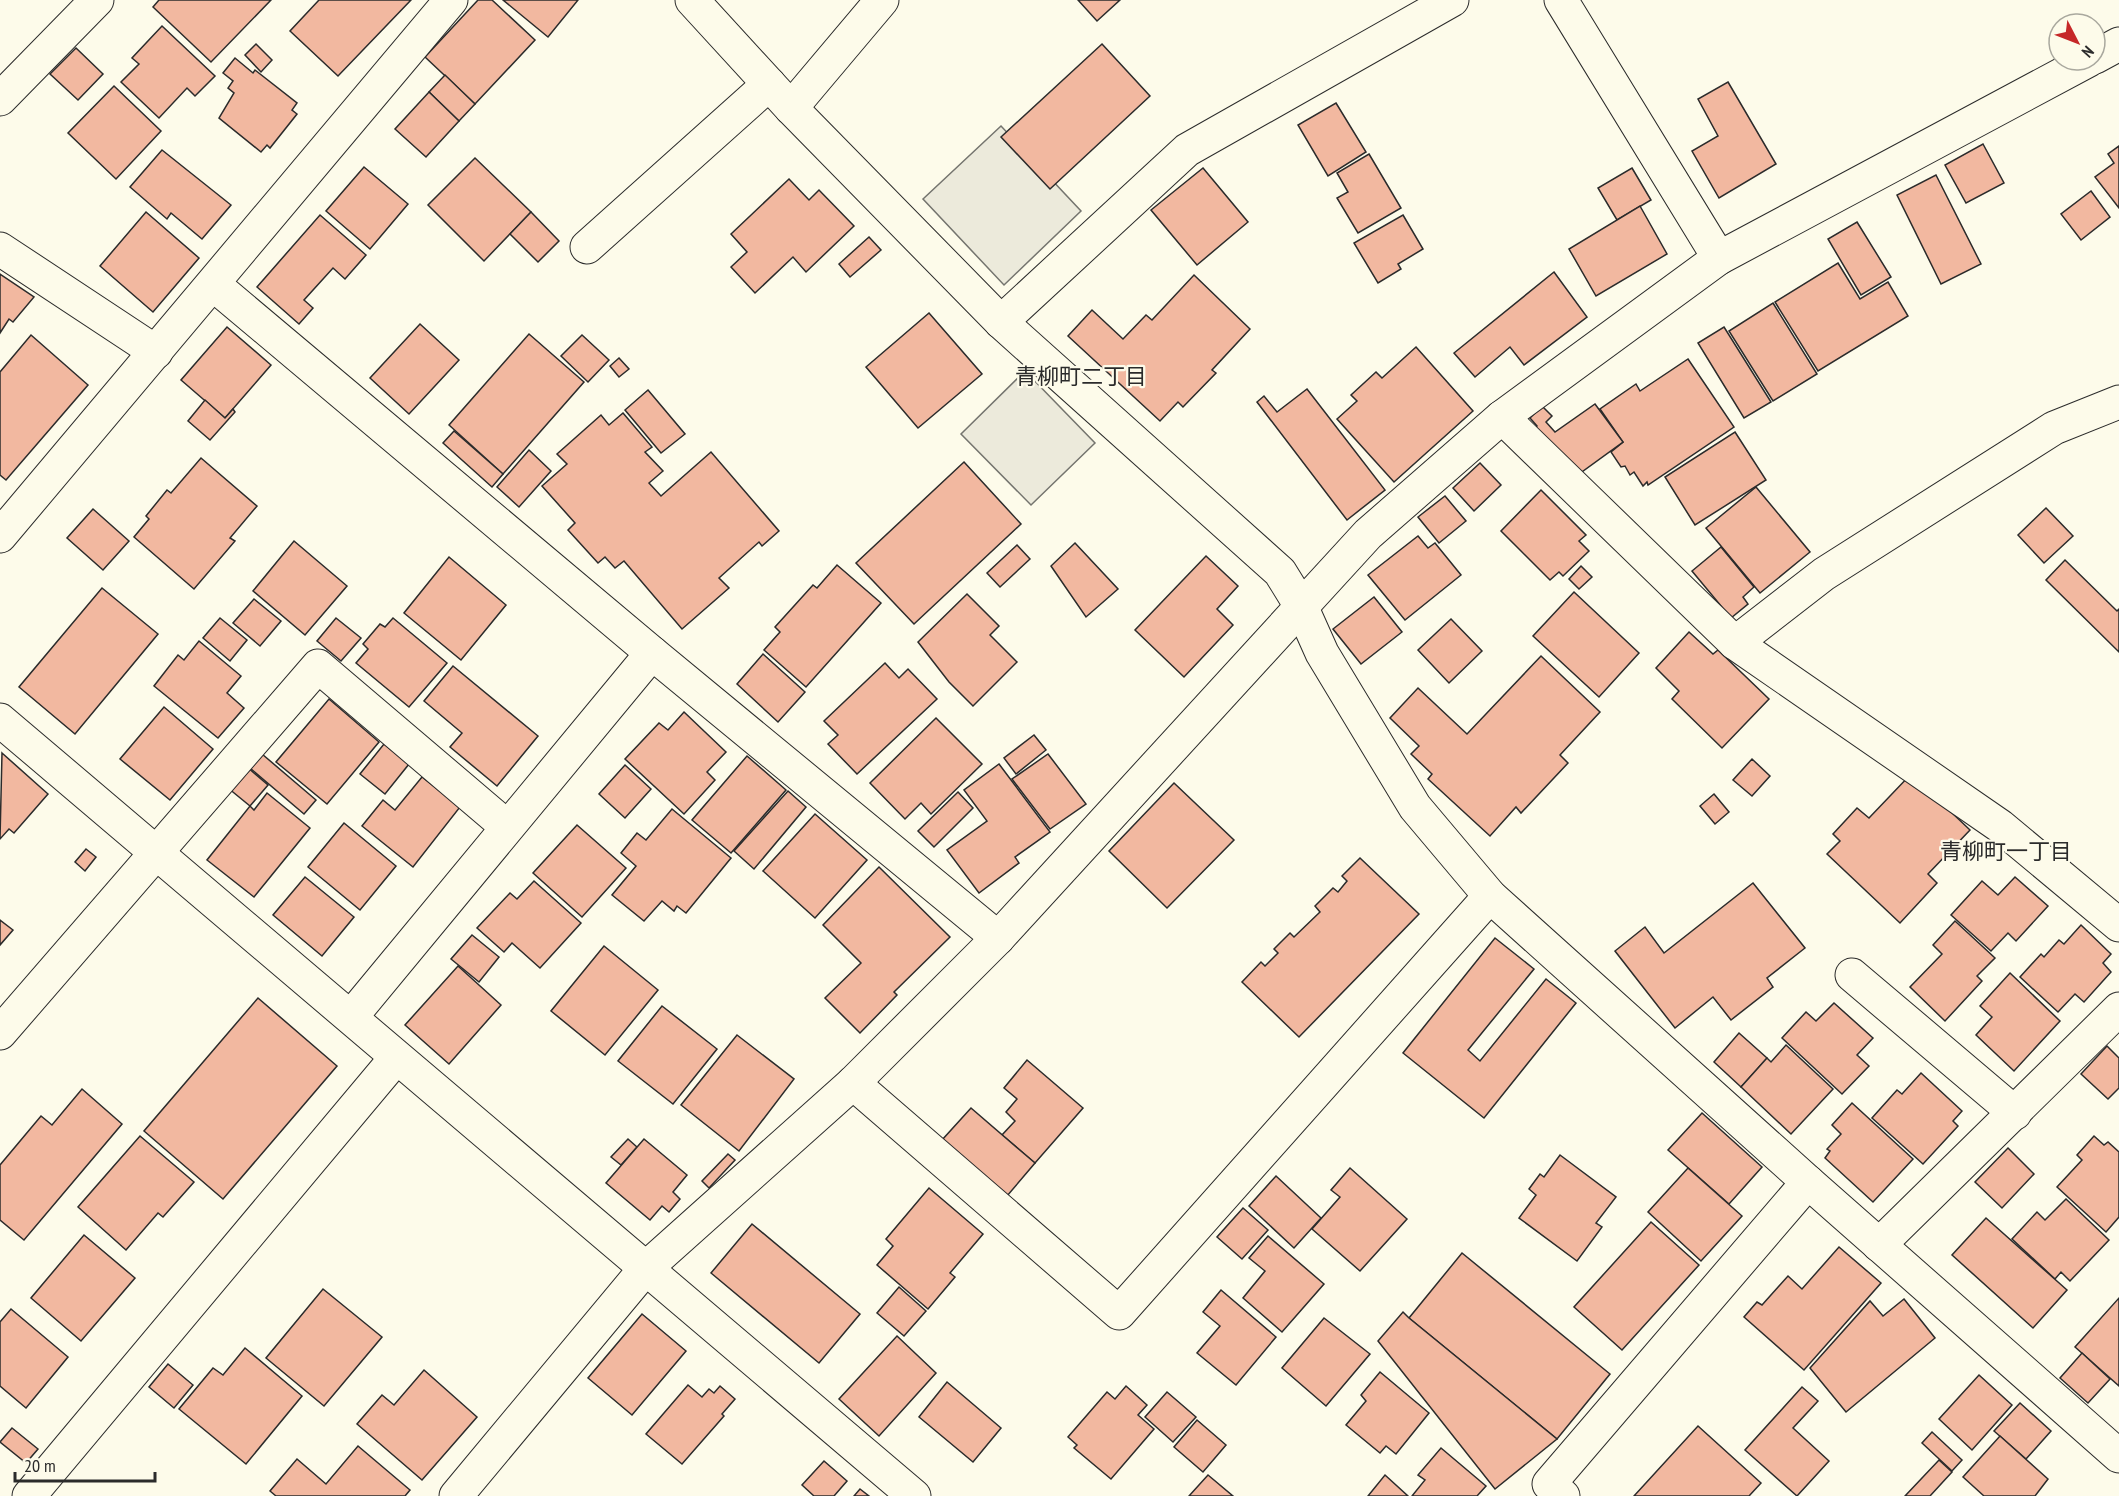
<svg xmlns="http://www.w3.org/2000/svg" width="2119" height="1496" font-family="'PT Sans Narrow','Noto Sans JP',sans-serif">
<rect width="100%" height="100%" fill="#fdfbea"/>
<g fill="#eceadb" stroke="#74746e" stroke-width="1.5">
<polygon points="1001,126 1081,211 1004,285 923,199"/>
<polygon points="1025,371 1095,443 1031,505 961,434"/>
</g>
<g fill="#f2b8a0" stroke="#2b2b2b" stroke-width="1.5">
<polygon points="159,0 271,0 211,62 153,7"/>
<polygon points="319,0 411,0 338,76 290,31"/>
<polygon points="478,0 492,0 535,40 475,104 425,57"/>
<polygon points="503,0 578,0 548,37"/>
<polygon points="1078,0 1120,0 1097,21"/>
<polygon points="162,26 215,76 195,96 187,88 159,118 121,82 139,64 132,58"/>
<polygon points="256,44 272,60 261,72 245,55"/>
<polygon points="1102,44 1150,96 1050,189 1001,137"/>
<polygon points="76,48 103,74 78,100 50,74"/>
<polygon points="235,58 253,73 255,70 297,103 292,110 297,114 270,148 267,145 261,152 219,118 234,93 228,88 233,81 223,73"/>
<polygon points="445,75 475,104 459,121 429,92"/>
<polygon points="1728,82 1776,164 1719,198 1692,151 1718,136 1698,99"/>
<polygon points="114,86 161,131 116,179 68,133"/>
<polygon points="429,92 459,121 426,157 395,129"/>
<polygon points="1336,103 1366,152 1328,176 1298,125"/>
<polygon points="1983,144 2004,183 1966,203 1945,165"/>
<polygon points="2119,146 2119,208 2095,177 2114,163 2108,154"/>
<polygon points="162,150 231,205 202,239 171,213 167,219 130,187"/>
<polygon points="1369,154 1401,208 1358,233 1337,198 1348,192 1337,173"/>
<polygon points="475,158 531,212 484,261 428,205"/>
<polygon points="364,167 408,204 370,249 326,211"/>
<polygon points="1203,168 1248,222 1197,265 1151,210"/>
<polygon points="1632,168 1651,200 1617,220 1598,188"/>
<polygon points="1936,175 1981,264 1941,284 1897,195"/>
<polygon points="789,179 809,200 819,190 854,226 806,272 793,257 755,293 731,267 747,252 731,234"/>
<polygon points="2091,191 2110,217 2081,240 2061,214"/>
<polygon points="1640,206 1667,254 1596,296 1569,249"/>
<polygon points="146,212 199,258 153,312 100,266"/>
<polygon points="531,212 559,241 538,262 510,234"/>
<polygon points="320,215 366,255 345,279 333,268 304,300 313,308 299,324 257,287"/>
<polygon points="1403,215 1423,249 1398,264 1401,269 1378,283 1354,243"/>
<polygon points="1857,222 1891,277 1861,295 1828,239"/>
<polygon points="869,237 881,250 850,277 839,264"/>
<polygon points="1838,263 1860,299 1888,282 1908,316 1818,371 1775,302"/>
<polygon points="1554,272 1587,317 1524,365 1510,347 1475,377 1454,353"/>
<polygon points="0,274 34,297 13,322 9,319 0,333"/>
<polygon points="1194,275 1250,329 1212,370 1216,373 1183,407 1178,402 1160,421 1068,336 1092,310 1123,339 1146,315 1152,320"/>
<polygon points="1773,303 1817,374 1773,401 1729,331"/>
<polygon points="929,313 982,374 918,428 866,367"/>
<polygon points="420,324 459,360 409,414 370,378"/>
<polygon points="227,327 271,365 225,418 181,380"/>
<polygon points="1724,327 1771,402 1744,418 1698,343"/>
<polygon points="529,334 584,382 503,474 449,425"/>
<polygon points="31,335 88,385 6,480 0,475 0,372"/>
<polygon points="582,335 609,360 588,382 561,356"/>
<polygon points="1416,347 1473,411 1394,482 1337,419 1357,401 1351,395 1376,372 1382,378"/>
<polygon points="619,358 629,369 619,377 610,366"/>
<polygon points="1688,359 1734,427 1648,485 1647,482 1643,486 1634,472 1630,475 1625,466 1621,467 1611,452 1623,442 1600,409 1636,384 1640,391"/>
<polygon points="1307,389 1385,490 1347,520 1257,402 1264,396 1277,412"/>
<polygon points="648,390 685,434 661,453 625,410"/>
<polygon points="205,400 225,418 233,409 235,412 210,440 188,421"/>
<polygon points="1595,404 1623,442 1579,474 1534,429 1537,426 1530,418 1542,406 1552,416 1546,422 1555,432"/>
<polygon points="623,413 652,447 645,452 663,471 649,483 661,496 711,452 779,531 762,546 759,542 719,578 729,588 682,629 624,561 615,568 605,557 598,563 568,530 575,523 542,486 567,464 557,454 601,415 609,425"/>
<polygon points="454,431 503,474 492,487 443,443"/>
<polygon points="1735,432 1766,480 1695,525 1665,477"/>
<polygon points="529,450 551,471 519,507 497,487"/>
<polygon points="201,458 257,506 230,538 235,541 194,589 134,537 149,519 146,516 167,490 171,493"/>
<polygon points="964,462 1021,524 914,624 856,563"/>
<polygon points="1480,463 1501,485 1474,511 1453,488"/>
<polygon points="1756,487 1810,552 1760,593 1706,528"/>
<polygon points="1541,490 1586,535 1579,541 1589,551 1563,576 1559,572 1550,580 1501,531"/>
<polygon points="1445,496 1466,521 1439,543 1418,517"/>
<polygon points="2046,508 2073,536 2044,563 2018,535"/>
<polygon points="93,509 129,541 103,570 67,538"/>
<polygon points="1418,536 1428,548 1435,543 1461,575 1405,620 1368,575"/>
<polygon points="294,541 347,586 305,635 253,591"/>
<polygon points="1075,543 1118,589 1086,617 1051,566"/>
<polygon points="1017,545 1030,559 1000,587 987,573"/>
<polygon points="1721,547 1754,587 1743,597 1748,604 1731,618 1692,571"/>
<polygon points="1206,556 1238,586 1217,609 1233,625 1184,677 1135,630"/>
<polygon points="449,557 506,605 461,660 404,613"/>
<polygon points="2065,560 2117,611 2119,609 2119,652 2046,580"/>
<polygon points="837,565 881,603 806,687 764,650 780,632 775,627 813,585 817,588"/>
<polygon points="1581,566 1592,577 1579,589 1569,579"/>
<polygon points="102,588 158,634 75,734 19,687"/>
<polygon points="1574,592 1639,653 1599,697 1533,636"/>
<polygon points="967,594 999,626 990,635 1017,662 973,706 949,682 918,642"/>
<polygon points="1374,597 1402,632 1361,664 1333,629"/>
<polygon points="254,599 281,621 260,646 233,623"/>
<polygon points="220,618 247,640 230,661 203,638"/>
<polygon points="336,618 361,638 341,661 317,641"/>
<polygon points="393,618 447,663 409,707 356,663 368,649 363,644 380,624 385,627"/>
<polygon points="1451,619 1482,651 1449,683 1418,650"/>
<polygon points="1689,632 1713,654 1718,650 1769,699 1722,748 1672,699 1679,691 1656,668"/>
<polygon points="199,641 241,676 227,693 244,708 218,738 154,686 178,655 184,660"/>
<polygon points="763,654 805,692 778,722 737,684"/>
<polygon points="1541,656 1600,712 1560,755 1568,763 1521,813 1516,807 1490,836 1428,779 1432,774 1411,754 1419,746 1390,718 1418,688 1467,734"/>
<polygon points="885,663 899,678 908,669 937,699 857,774 828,744 838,735 824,721"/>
<polygon points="453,666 538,736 497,786 450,747 462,733 424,701"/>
<polygon points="329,699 379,742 327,804 276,762"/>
<polygon points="164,707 213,749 170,800 120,759"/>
<polygon points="684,712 726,752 707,772 715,780 684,814 625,759 659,723 668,730"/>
<polygon points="936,718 982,764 931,814 921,803 905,819 870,783"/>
<polygon points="1034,735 1046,750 1016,774 1004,758"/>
<polygon points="384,744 409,764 385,794 360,774"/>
<polygon points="2,753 48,794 14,833 9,829 0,839"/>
<polygon points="262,754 316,800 304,814 250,768"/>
<polygon points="1048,754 1086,804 1050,829 1012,779"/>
<polygon points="747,756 786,790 731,853 692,820"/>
<polygon points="1752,759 1770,776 1752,796 1733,780"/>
<polygon points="999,764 1050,832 1015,857 1019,863 979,893 947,850 987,821 964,790"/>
<polygon points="625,765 651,789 625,818 599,794"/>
<polygon points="246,766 268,785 250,806 228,788"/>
<polygon points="1911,774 1970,830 1928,874 1937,883 1900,923 1827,854 1840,841 1833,834 1857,808 1869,818"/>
<polygon points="422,777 460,807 413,867 362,826 383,800 395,810"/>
<polygon points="1174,783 1234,840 1167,908 1109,851"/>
<polygon points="788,791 806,807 754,869 734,851"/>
<polygon points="958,792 973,808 934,847 918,831"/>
<polygon points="267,793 310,828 254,897 207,860 250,806 254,810"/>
<polygon points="1714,794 1729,812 1715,824 1700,806"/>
<polygon points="672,809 731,858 686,913 677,906 674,911 662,901 644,921 612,895 636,866 621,853 637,833 646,840"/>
<polygon points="815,814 867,860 815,918 763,871"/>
<polygon points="344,823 396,866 360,910 308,867"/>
<polygon points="577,825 626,868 582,917 533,873"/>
<polygon points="86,849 96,857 85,871 75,862"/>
<polygon points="1360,858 1419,914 1299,1037 1242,982 1261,962 1265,966 1278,953 1274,949 1290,933 1294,937 1320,912 1315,906 1333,888 1338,892 1347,881 1342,876"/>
<polygon points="879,867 950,937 894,992 897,995 860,1033 825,998 861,963 823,925"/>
<polygon points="305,877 354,917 322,956 273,915"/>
<polygon points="2015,877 2048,906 2016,941 2008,933 1991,951 1951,915 1982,881 1998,895"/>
<polygon points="534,881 581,923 540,968 512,943 504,952 477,928 510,893 517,899"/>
<polygon points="1753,883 1805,948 1767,978 1773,987 1731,1020 1713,997 1675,1028 1615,951 1645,927 1664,953"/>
<polygon points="0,920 13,930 0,945"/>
<polygon points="1955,921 1995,958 1977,976 1982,981 1945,1021 1910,987 1942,954 1933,945"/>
<polygon points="2081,925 2111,954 2103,963 2111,972 2084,1002 2075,994 2058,1012 2020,977 2041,954 2044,957 2059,940 2064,944"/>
<polygon points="472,935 499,957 479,982 451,959"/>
<polygon points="1495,938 1534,969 1468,1050 1480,1061 1546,979 1576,1003 1484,1118 1403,1053"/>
<polygon points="604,946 658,990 605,1055 551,1011"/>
<polygon points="458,966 501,1005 449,1064 405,1025"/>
<polygon points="2010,973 2060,1021 2014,1071 1976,1035 1992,1017 1980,1006"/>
<polygon points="258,998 337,1066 223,1199 144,1131"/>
<polygon points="1834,1003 1873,1038 1857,1055 1869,1066 1842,1094 1782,1038 1806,1012 1816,1021"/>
<polygon points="662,1006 717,1049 673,1104 618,1061"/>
<polygon points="1739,1033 1767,1058 1741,1087 1714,1062"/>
<polygon points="737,1035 794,1079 739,1151 681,1105"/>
<polygon points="1786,1045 1833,1089 1791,1134 1741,1087 1767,1058 1771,1062"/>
<polygon points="2107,1046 2119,1058 2119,1088 2108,1099 2081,1074"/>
<polygon points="1027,1060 1083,1108 1035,1163 1002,1135 1015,1121 1006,1112 1017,1099 1004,1088"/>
<polygon points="1921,1073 1962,1111 1953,1121 1958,1126 1923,1164 1872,1118 1897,1090 1902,1094"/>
<polygon points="82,1089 122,1124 24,1240 0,1220 0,1165 41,1116 52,1125"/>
<polygon points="1852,1103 1913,1159 1873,1202 1825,1158 1830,1151 1827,1149 1841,1134 1832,1125"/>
<polygon points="971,1108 1035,1163 1007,1196 942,1140"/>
<polygon points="1702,1113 1762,1167 1729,1204 1668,1150"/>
<polygon points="140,1136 194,1182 163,1217 158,1213 126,1250 78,1207"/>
<polygon points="2094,1136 2104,1145 2108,1142 2119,1152 2119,1217 2106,1232 2057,1187 2082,1160 2077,1155"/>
<polygon points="628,1139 637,1147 621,1165 611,1157"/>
<polygon points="644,1139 687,1175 673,1192 680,1199 669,1212 662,1206 650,1220 606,1183"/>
<polygon points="2008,1148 2034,1174 2002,1208 1975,1182"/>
<polygon points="728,1154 735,1160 709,1188 702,1181"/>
<polygon points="1560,1155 1616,1197 1596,1223 1602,1227 1577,1261 1519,1218 1536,1195 1529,1189 1540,1174 1544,1177"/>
<polygon points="1350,1168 1407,1219 1360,1271 1312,1229 1340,1197 1331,1190"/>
<polygon points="1688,1168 1742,1216 1701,1261 1648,1212"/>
<polygon points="1276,1176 1321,1218 1294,1248 1249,1206"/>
<polygon points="929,1188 983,1234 950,1273 955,1277 928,1309 877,1265 893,1246 886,1239"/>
<polygon points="2066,1199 2109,1240 2070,1281 2061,1272 2055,1279 2012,1239 2037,1212 2045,1220"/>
<polygon points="1243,1208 1268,1230 1242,1259 1217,1237"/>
<polygon points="1986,1218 2067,1290 2033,1328 1952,1255"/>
<polygon points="1651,1222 1699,1265 1622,1350 1574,1307"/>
<polygon points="752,1224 860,1314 819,1363 711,1273"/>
<polygon points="84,1235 135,1278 81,1341 31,1298"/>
<polygon points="1268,1236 1324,1284 1282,1332 1243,1298 1265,1271 1249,1258"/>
<polygon points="1839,1247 1881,1283 1804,1370 1744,1317 1757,1302 1762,1305 1788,1276 1802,1289"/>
<polygon points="1462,1253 1610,1374 1557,1439 1409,1318"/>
<polygon points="899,1287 926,1311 904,1336 877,1313"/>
<polygon points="323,1289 382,1337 324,1406 266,1358"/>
<polygon points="1221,1290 1276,1337 1236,1385 1197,1353 1220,1326 1203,1312"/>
<polygon points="2119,1298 2119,1386 2075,1347"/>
<polygon points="1904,1299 1935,1338 1846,1412 1810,1368 1870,1301 1883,1316"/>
<polygon points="11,1309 68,1357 26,1408 0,1386 0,1322"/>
<polygon points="1403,1312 1409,1318 1557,1439 1495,1489 1378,1341"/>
<polygon points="642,1314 686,1351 632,1415 588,1378"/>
<polygon points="1324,1318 1370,1354 1326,1406 1282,1368"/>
<polygon points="897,1336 936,1373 879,1436 839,1399"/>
<polygon points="245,1348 302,1396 246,1464 179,1409 213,1368 223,1375"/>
<polygon points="2082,1353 2110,1379 2088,1403 2060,1378"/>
<polygon points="168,1364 193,1385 174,1408 149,1387"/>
<polygon points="424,1370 477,1417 422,1480 357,1424 382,1395 394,1405"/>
<polygon points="1380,1372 1429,1413 1396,1454 1386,1446 1380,1453 1346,1425 1366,1401 1361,1395"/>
<polygon points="1979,1375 2012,1405 1972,1450 1939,1419"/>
<polygon points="947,1382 1001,1428 973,1462 919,1417"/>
<polygon points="688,1385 702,1397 709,1389 714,1393 720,1386 735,1399 722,1414 724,1416 682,1464 646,1434"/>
<polygon points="1126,1386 1147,1405 1138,1415 1154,1429 1111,1479 1074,1448 1077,1445 1068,1437 1107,1392 1115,1399"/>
<polygon points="1802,1387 1818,1401 1793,1428 1829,1461 1797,1496 1745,1450"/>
<polygon points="1167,1392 1196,1417 1173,1442 1145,1417"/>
<polygon points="2020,1403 2051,1431 2026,1459 1994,1431"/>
<polygon points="1197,1420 1226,1445 1203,1472 1174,1447"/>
<polygon points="1698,1426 1761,1483 1749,1496 1634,1496"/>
<polygon points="12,1428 38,1449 26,1463 0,1442"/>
<polygon points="1932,1432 1962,1460 1952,1471 1922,1443"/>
<polygon points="2000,1436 2048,1479 2035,1496 1984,1496 1963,1477"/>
<polygon points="358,1446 410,1490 405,1496 276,1496 270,1491 297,1459 326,1484"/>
<polygon points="1441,1448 1486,1486 1477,1496 1412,1496 1425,1480 1418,1475"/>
<polygon points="1939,1460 1952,1472 1930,1496 1905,1496"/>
<polygon points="824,1461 847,1481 834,1496 814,1496 802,1485"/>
<polygon points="1208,1475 1233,1496 1189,1496"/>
<polygon points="1385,1475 1408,1496 1368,1496"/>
<polygon points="860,1489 869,1496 854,1496"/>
</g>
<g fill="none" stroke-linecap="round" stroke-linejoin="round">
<defs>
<g id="minor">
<polyline points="692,0 791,108 1001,322 1280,572 1301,606 1322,653 1415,807 1490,896 1808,1182 2119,1456"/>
<polyline points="1561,0 1719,258"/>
<polyline points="2095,57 2119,44"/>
<polyline points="0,99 97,0"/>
<polyline points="791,108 882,0"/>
<polyline points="587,247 769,84"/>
<polyline points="0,249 156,352"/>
<polyline points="213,284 652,653 998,938"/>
<polyline points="1001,322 1187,150 1452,0"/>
<polyline points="1502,417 1735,643 2000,826 2119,925"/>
<polyline points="0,536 451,0"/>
<polyline points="1735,643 1824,574 2054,428 2119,402"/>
<polyline points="0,720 914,1496"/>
<polyline points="1852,975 2015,1113"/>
<polyline points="351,1017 652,653"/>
<polyline points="0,1033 318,666 506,826"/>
<polyline points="853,1083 1119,1313 1490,896"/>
<polyline points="1879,1245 2119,1009"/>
<polyline points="29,1496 396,1058"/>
<polyline points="456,1496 645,1269 853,1083 998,938 1368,534 1502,417 1719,258 2089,60"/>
<polyline points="1563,1496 1549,1484 1808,1182"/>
</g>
</defs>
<use href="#minor" stroke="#2b2b2b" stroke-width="35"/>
<use href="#minor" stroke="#fdfbea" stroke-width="33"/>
</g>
<g text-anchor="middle" stroke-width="4.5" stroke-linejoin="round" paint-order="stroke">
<g font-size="22" fill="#2b2b2b" stroke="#fdfbea">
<text x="1081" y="384">青柳町二丁目</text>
<text x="2006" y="859">青柳町一丁目</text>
</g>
</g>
<g transform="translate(2077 42) rotate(132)"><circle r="28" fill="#fdfbea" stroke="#a9a89e" stroke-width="1.5"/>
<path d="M0-4.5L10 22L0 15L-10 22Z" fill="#c62828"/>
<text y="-9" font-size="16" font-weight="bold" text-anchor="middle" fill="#2b2b2b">N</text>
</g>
<path d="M15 1472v9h140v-9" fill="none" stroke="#2b2b2b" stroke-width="3"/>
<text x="24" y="1472" font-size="18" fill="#2b2b2b" stroke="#fdfbea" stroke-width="4.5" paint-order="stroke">20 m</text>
</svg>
